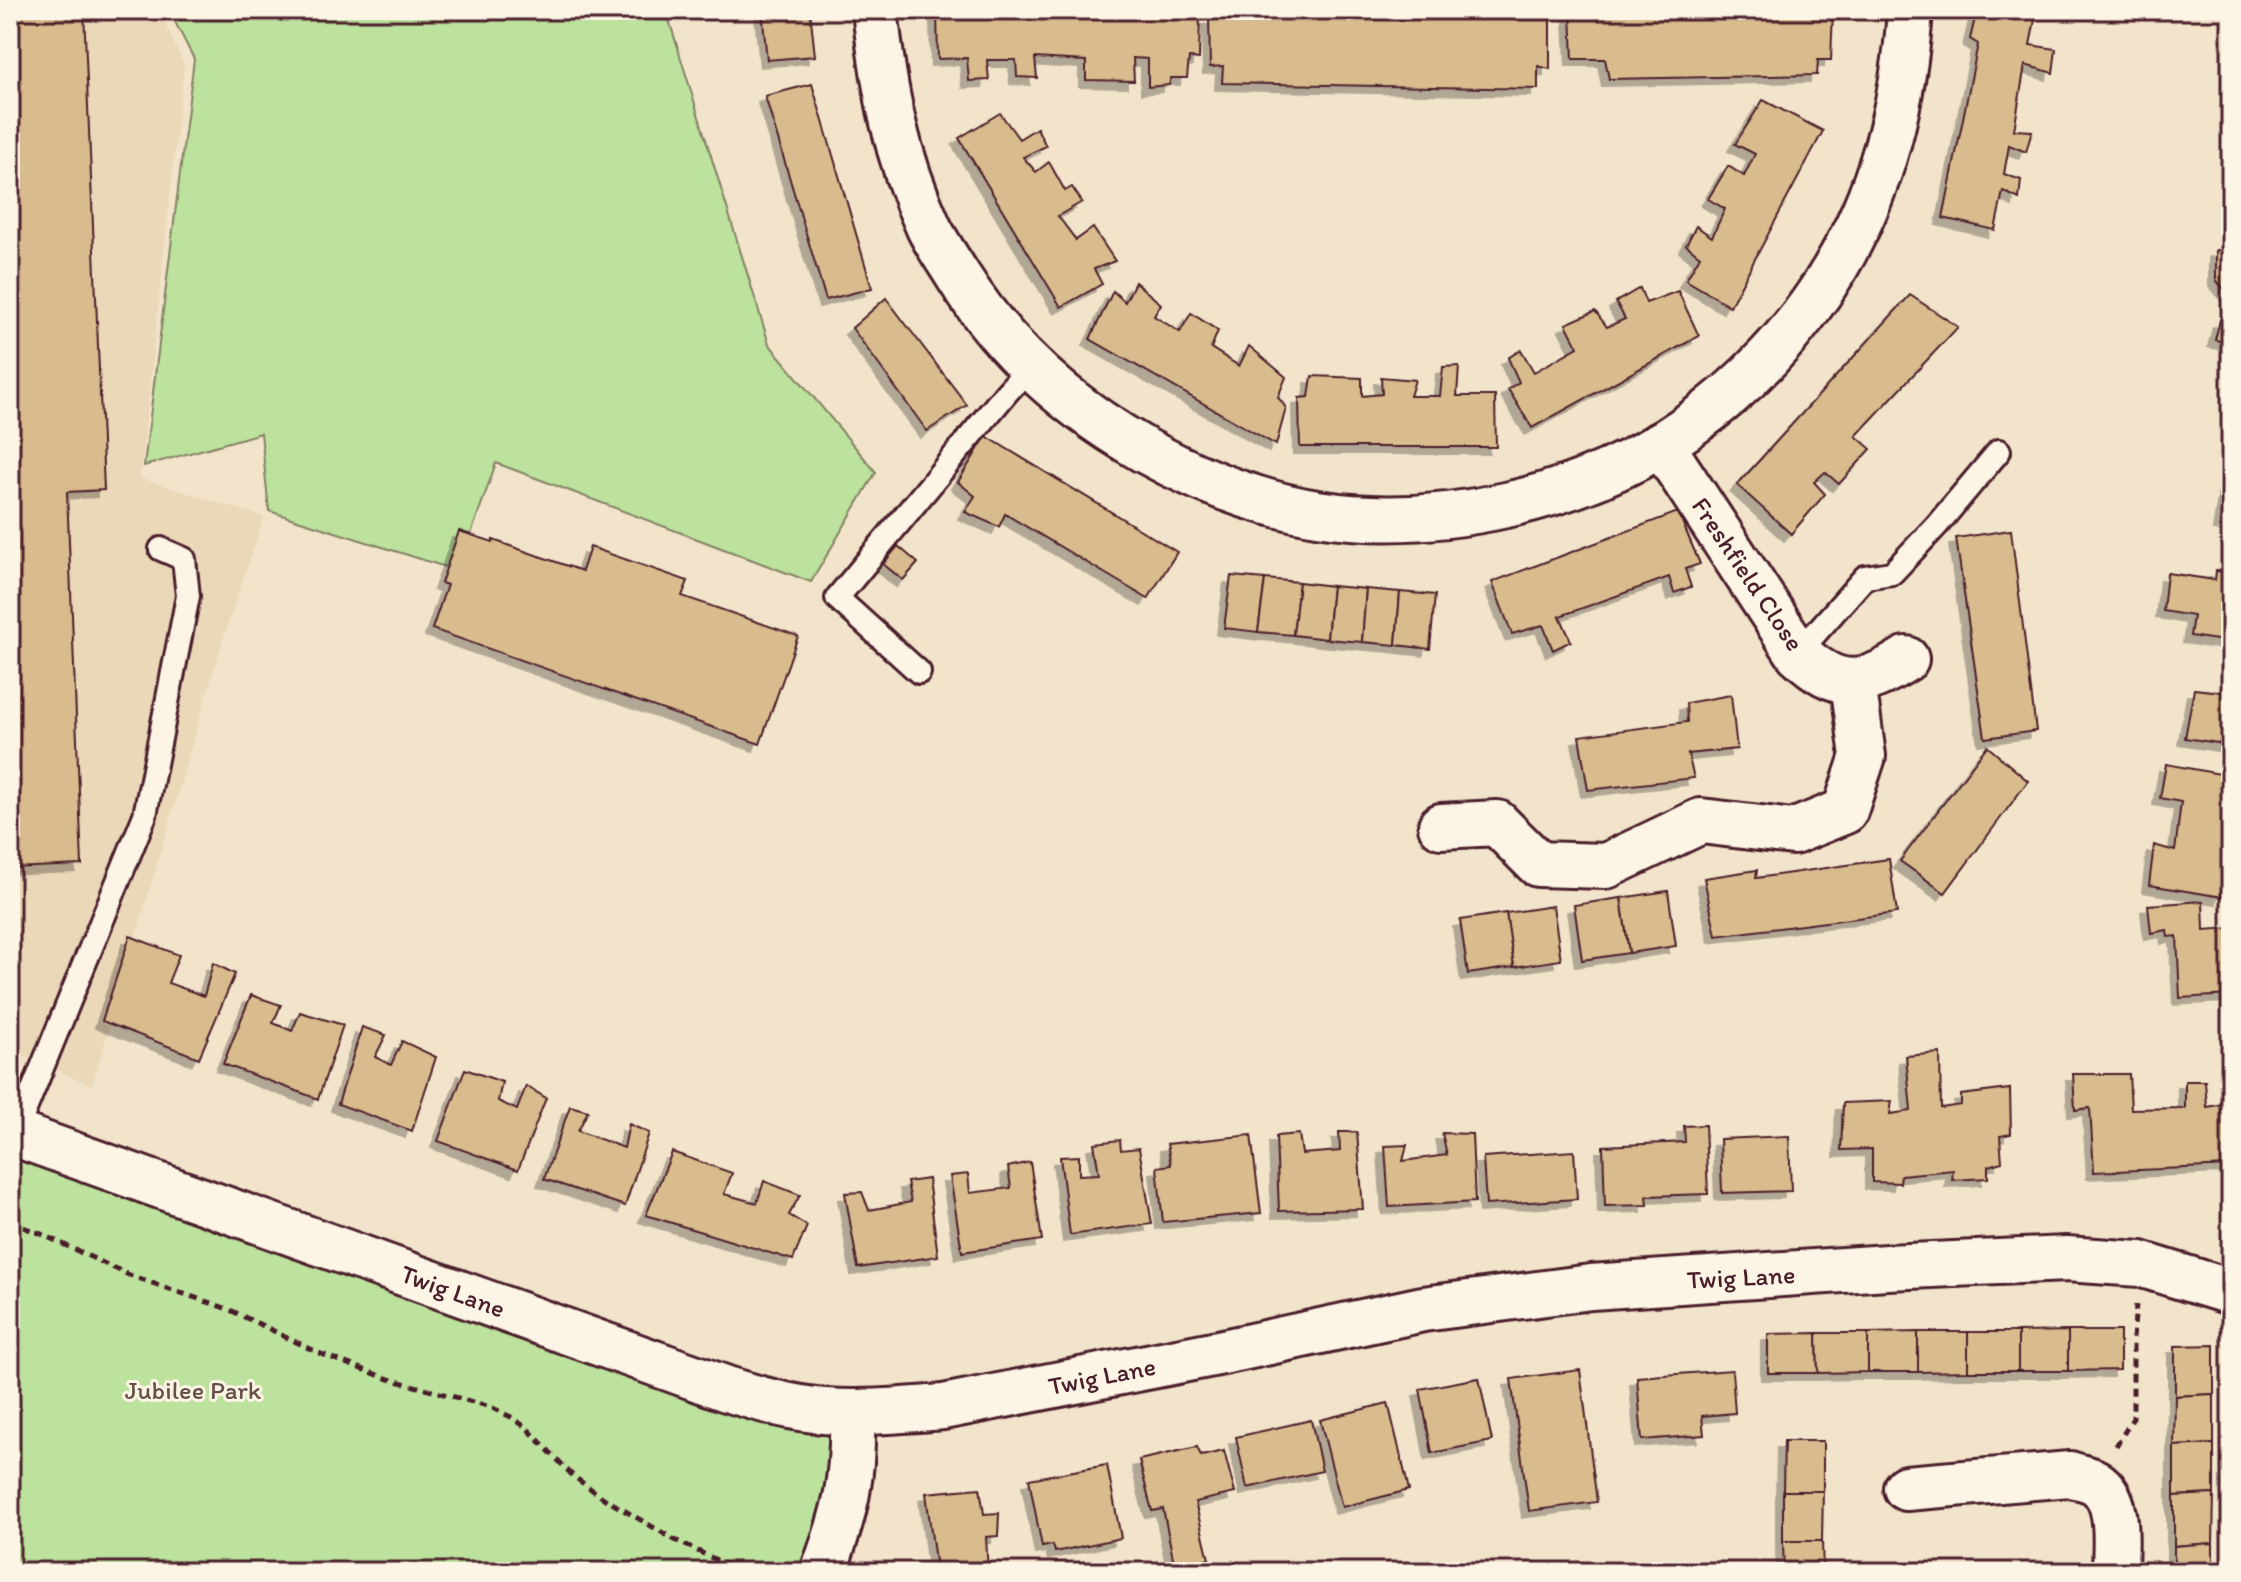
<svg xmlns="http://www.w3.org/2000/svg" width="2241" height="1582" font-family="Itim,sans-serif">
<defs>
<filter id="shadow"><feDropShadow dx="-7" dy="7" stdDeviation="0" flood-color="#0004"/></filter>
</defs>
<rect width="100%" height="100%" fill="#f2e4cb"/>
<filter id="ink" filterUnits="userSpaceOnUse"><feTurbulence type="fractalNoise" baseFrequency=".0125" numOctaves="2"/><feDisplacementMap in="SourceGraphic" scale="16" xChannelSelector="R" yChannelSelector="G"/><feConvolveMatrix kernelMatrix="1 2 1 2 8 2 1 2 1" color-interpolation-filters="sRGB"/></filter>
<g filter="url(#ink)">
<polygon fill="#ead8b8" points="10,10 159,10 184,65 140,478 264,517 222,642 92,1086 10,1050"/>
<g fill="#bce29d" stroke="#838064" stroke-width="2">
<polygon points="169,10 666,10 769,344 876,472 811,582 496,463 458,571 269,511 261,433 144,466 194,59"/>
<polygon points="10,1133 852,1412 824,1572 10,1572"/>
</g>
<g fill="#d9bc8d" stroke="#4a1f2b" stroke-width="2" filter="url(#shadow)">
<polygon points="12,10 84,10 104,490 67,492 82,865 10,868 10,430 16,430 13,349 10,349 10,196 20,195 16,108 10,108 10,50 14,50"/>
<polygon points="762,10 810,10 815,56 767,60"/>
<polygon points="1200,10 1199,59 1189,58 1187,78 1171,78 1169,85 1148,87 1148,59 1133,58 1134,81 1086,80 1086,61 1035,58 1037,78 1017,77 1016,60 987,60 989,80 969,81 967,58 938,59 937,13"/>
<polygon points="1977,10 2037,10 2030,45 2056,49 2053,73 2025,65 2014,130 2032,131 2026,152 2009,145 2004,174 2021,180 2019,199 2003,191 1995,230 1943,218 1978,44 1970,39"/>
<polygon points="1833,11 1831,60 1818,60 1817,75 1609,79 1605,59 1573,59 1571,12"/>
<polygon points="1550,17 1550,69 1538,66 1538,89 1222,83 1223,66 1210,67 1209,18 1362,19"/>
<polygon points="812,84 872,288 826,300 765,96"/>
<polygon points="1763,100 1823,131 1730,306 1686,280 1700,256 1686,245 1696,226 1712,237 1725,209 1708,199 1728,166 1744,176 1755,154 1735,144"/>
<polygon points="1000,113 1019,139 1037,128 1046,146 1023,157 1036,172 1049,162 1065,191 1072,187 1082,202 1058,216 1076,240 1093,228 1115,261 1094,269 1102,284 1061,307 959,138"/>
<polygon points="2216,250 2231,251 2231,297 2216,280"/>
<polygon points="1135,282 1161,304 1154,316 1180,332 1191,313 1218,331 1211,348 1239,366 1249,346 1286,377 1278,397 1286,408 1276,445 1090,339 1113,291 1125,302"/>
<polygon points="1640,288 1646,303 1678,291 1699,336 1532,428 1508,389 1519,382 1508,358 1521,350 1534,372 1578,347 1566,324 1595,311 1607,327 1625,319 1616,302"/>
<polygon points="1910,295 1958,327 1856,436 1871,449 1839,484 1825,472 1814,482 1825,494 1791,534 1737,485"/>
<polygon points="886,298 967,405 927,431 852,328"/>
<polygon points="2220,320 2231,322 2231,343 2215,340"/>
<polygon points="1459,366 1457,396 1495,396 1496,447 1300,447 1299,398 1309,397 1312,376 1362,378 1362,396 1382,394 1381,377 1415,380 1410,396 1440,396 1443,367"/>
<polygon points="986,436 1177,552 1148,599 1005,514 999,527 965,512 975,496 958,482"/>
<polygon points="2231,452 2231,525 2220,523"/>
<polygon points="1678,512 1700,564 1685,569 1691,587 1674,593 1669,577 1560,616 1571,641 1553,650 1543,625 1512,634 1492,582"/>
<polygon points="2011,530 2036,731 1985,738 1956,538"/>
<polygon points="459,531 493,542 493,540 582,571 590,547 688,581 682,596 798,636 760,744 432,629 447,585 441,583"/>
<polygon points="898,546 918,563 903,580 883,564"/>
<polygon points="2216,571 2231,572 2231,642 2190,636 2193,616 2163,611 2167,573 2215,580"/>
<polygon points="1231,576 1265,579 1258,632 1224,628"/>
<polygon points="1265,579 1299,582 1293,635 1258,632"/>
<polygon points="1299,582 1332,586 1327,639 1293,635"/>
<polygon points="1332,586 1366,589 1362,642 1327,639"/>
<polygon points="1366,589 1400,592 1396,645 1362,642"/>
<polygon points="1400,592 1435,595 1430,649 1396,645"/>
<polygon points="2194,689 2231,693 2231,745 2185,738"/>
<polygon points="1731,695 1737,749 1688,754 1694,778 1588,790 1579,736 1687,722 1686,703"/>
<polygon points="1987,746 2028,781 1945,893 1900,861"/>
<polygon points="2166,764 2231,776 2231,852 2223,897 2149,885 2154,845 2175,851 2181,802 2160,798"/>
<polygon points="1889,859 1897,913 1716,936 1704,878 1757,870 1756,878"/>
<polygon points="1668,891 1676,946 1629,953 1621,898"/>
<polygon points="1621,898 1629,953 1582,960 1574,905"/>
<polygon points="2203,901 2204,930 2231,928 2231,995 2180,998 2177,936 2168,937 2167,930 2151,933 2148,905"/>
<polygon points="1553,906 1561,960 1514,967 1506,913"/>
<polygon points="1506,913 1514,967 1468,974 1460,920"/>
<polygon points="130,936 179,955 168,983 204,996 213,963 235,974 199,1058 102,1021"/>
<polygon points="251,995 281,1005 273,1023 292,1031 300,1012 343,1025 318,1099 223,1064"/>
<polygon points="362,1027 386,1035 375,1057 391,1065 402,1041 436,1057 412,1131 338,1104"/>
<polygon points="1940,1053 1941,1108 1961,1105 1961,1095 2010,1089 2011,1134 2000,1136 2002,1162 1988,1166 1988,1178 1952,1180 1953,1170 1901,1175 1900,1183 1872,1182 1872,1149 1841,1150 1843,1103 1892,1101 1890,1114 1911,1111 1906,1056"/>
<polygon points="465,1069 502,1082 498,1101 517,1110 526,1086 546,1098 518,1170 438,1141"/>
<polygon points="2073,1074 2129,1074 2131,1109 2185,1108 2185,1081 2205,1081 2207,1107 2229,1103 2230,1166 2094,1172 2090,1108 2075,1110"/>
<polygon points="570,1106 588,1111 578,1131 624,1148 629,1124 649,1133 625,1206 544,1179"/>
<polygon points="1705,1125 1708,1194 1647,1196 1648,1205 1605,1206 1603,1146 1685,1142 1684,1126"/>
<polygon points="1339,1132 1357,1132 1363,1209 1279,1211 1276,1136 1299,1134 1302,1154 1340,1151"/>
<polygon points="1442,1133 1472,1134 1475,1202 1389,1207 1385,1146 1407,1145 1403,1161 1447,1155"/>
<polygon points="1251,1135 1261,1213 1163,1222 1157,1167 1171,1165 1167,1144"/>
<polygon points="1789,1136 1791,1191 1722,1193 1720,1139"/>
<polygon points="1120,1140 1121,1150 1139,1148 1152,1224 1070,1235 1060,1157 1079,1156 1079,1175 1099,1174 1094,1143"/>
<polygon points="1574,1151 1577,1199 1486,1205 1483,1157"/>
<polygon points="672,1152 732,1173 724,1194 757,1203 764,1181 800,1195 789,1215 807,1226 793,1260 646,1215"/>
<polygon points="1030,1162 1042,1240 962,1252 950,1176 968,1174 970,1193 1011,1188 1008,1167"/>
<polygon points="928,1179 938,1256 858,1268 845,1193 862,1192 869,1210 911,1202 907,1182"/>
<polygon points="2068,1331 2120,1331 2120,1370 2068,1371"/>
<polygon points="2068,1331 2068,1371 2018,1371 2018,1332"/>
<polygon points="1918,1332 1918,1372 1868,1372 1868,1333"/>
<polygon points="1918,1332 1968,1332 1968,1371 1918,1372"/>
<rect x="1968" y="1332" width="50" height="39"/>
<polygon points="1817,1333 1818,1373 1768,1373 1768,1334"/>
<polygon points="1817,1333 1868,1333 1868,1372 1818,1373"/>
<polygon points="2214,1345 2214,1394 2175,1396 2175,1346"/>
<polygon points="1580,1370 1597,1502 1529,1511 1511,1379"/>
<polygon points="1732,1370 1735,1413 1702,1416 1704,1435 1642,1440 1637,1377"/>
<polygon points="1479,1378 1492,1441 1432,1453 1420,1389"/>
<polygon points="2214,1394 2214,1444 2174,1446 2175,1396"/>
<polygon points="1388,1403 1409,1490 1342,1507 1320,1420"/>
<polygon points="1311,1420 1322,1471 1247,1488 1236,1437"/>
<polygon points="1784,1441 1823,1441 1823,1491 1783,1491"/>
<polygon points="2214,1444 2214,1494 2174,1496 2174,1446"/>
<polygon points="1197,1447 1201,1456 1224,1451 1235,1493 1195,1502 1209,1559 1175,1568 1163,1509 1152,1511 1139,1460"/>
<polygon points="1107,1465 1121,1538 1055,1552 1053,1545 1042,1547 1029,1479"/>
<polygon points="980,1488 984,1514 999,1513 998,1536 986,1537 988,1572 965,1572 963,1564 936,1569 926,1493"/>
<polygon points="1783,1491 1823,1491 1822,1541 1783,1541"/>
<polygon points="2214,1494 2213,1543 2174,1546 2174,1496"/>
<polygon points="1783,1541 1822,1541 1823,1572 1784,1572"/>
<polygon points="2213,1543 2213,1572 2174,1572 2174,1546"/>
<polygon points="2052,1569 2052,1572 1952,1572 1952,1570"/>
</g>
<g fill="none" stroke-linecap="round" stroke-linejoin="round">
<defs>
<g id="service">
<polyline points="1798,653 1865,577 1892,573 1937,525 1999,451"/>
<polyline points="919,672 837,598 1007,392 1031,366"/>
<polyline points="15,1134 145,815 188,596 184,559 161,549"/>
</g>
<g id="minor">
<path d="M875 10C884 90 895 153 929 228 937 244 948 260 958 276 1004 350 1068 407 1144 450 1198 480 1256 503 1317 513 1439 532 1585 499 1686 428 1745 387 1797 332 1834 270 1881 192 1904 101 1910 10"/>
<path d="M1661 444 1798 653C1838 691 1862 687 1906 659"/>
<polyline points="1441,826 1497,823 1538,864 1606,866 1701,821 1793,832 1845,811 1863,756 1853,682"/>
<path d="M1906 1488 2070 1474C2077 1477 2088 1478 2095 1482 2122 1499 2115 1545 2115 1572"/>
</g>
<g id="tertiary">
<path d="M10 1132 727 1389C759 1399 790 1408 824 1411 863 1414 904 1410 943 1407L1223 1352 1423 1309 1591 1287 1887 1267 2066 1259 2140 1264 2231 1292"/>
<path d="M823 1572C846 1512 854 1476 852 1412"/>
</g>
</defs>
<use href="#service" stroke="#4a1f2b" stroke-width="28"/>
<use href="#minor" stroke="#4a1f2b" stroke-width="50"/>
<use href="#tertiary" stroke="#4a1f2b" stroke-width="50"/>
<g stroke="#4a1f2b" stroke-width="5" stroke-dasharray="8 6" stroke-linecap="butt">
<polyline points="10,1222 39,1233 129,1275 228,1309 321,1354 389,1379 491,1407 511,1417 527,1428 573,1476 605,1499 675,1540 731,1567 730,1572"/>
<polyline points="2116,1446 2133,1418 2133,1338 2136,1305"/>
<polyline points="731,1567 742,1572"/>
</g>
<use href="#service" stroke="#fcf5e5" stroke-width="22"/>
<use href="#minor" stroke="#fcf5e5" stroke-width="44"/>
<use href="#tertiary" stroke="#fcf5e5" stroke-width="44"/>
</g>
</g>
<g text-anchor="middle" stroke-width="6" stroke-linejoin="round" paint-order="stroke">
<g font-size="26" fill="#4a1f2b" stroke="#fcf5e5">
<text transform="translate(1748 574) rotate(56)" y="9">Freshfield Close</text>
<text transform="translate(1741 1277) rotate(-3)" y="9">Twig Lane</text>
<text transform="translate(453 1291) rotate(20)" y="9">Twig Lane</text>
<text transform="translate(1102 1376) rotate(-11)" y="9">Twig Lane</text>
</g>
<g font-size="26" fill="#665048" stroke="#fcf5e5">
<text x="193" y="1399">Jubilee Park</text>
</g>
</g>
<rect width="2241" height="1582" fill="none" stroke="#fcf5e5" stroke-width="40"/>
<rect x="20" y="20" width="2201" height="1542" fill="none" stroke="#4a1f2b" stroke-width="3" filter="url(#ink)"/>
</svg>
